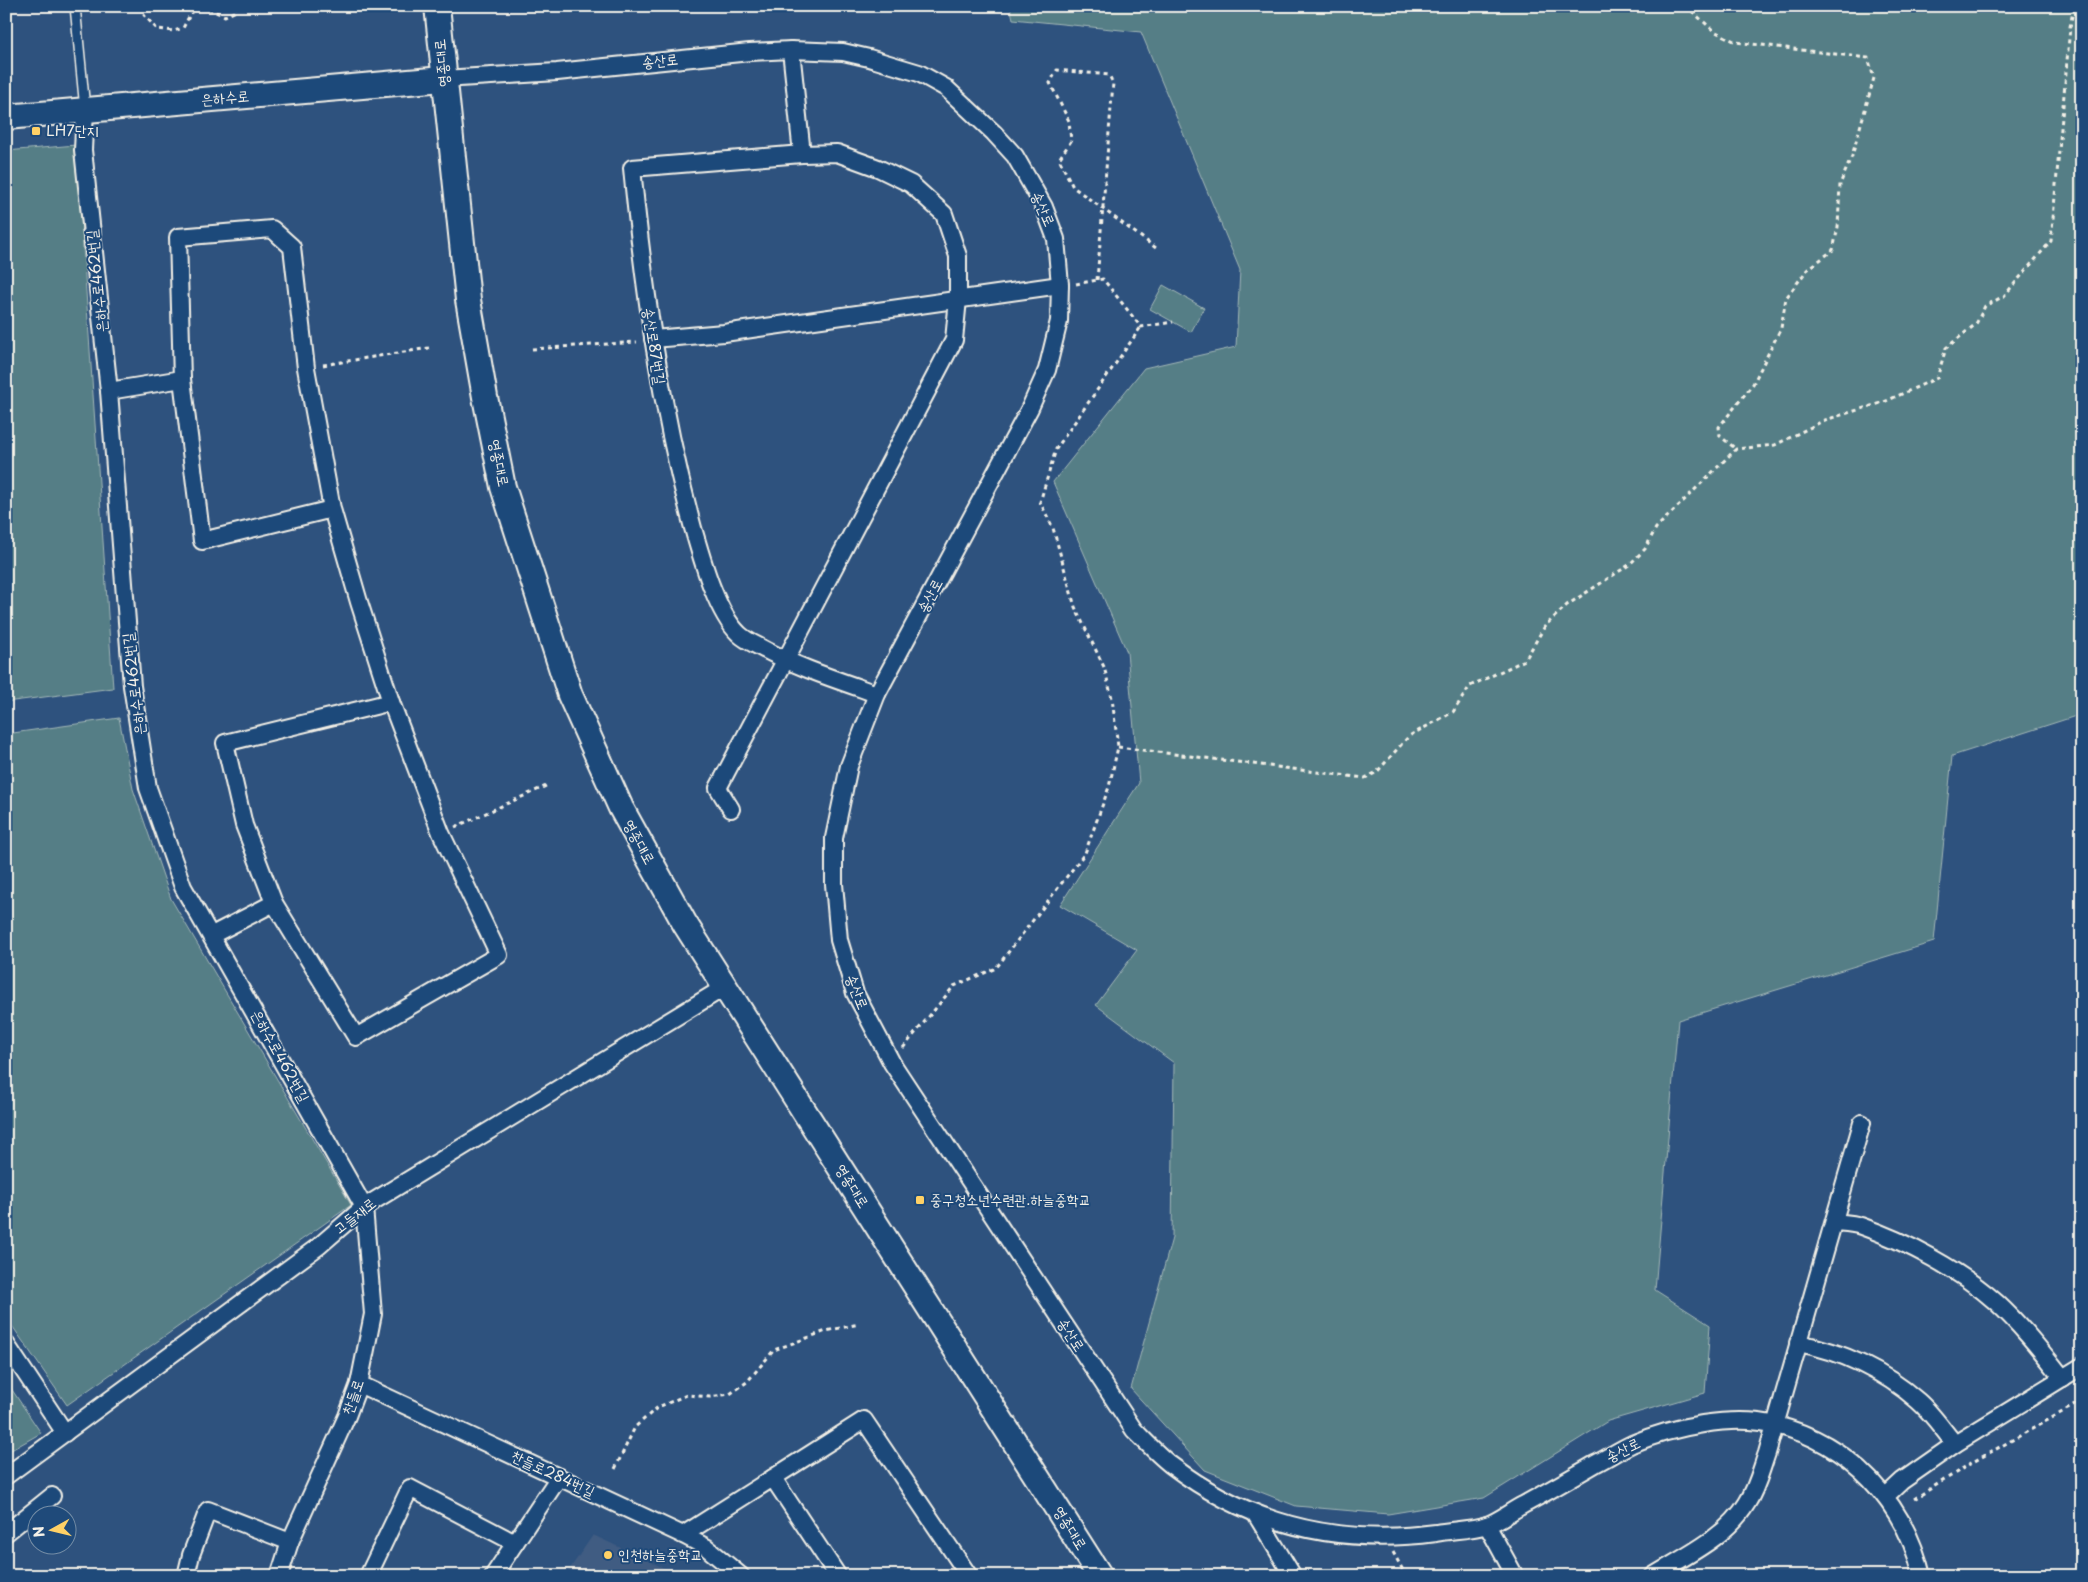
<svg xmlns="http://www.w3.org/2000/svg" width="2088" height="1582" font-family="'Playpen Sans','Poor Story',sans-serif">
<rect width="100%" height="100%" fill="#2e527e"/>
<filter id="ink" filterUnits="userSpaceOnUse"><feTurbulence type="fractalNoise" baseFrequency=".02" numOctaves="2"/><feDisplacementMap in="SourceGraphic" scale="10" xChannelSelector="R" yChannelSelector="G"/><feConvolveMatrix kernelMatrix="1 2 1 2 8 2 1 2 1" color-interpolation-filters="sRGB"/></filter>
<g filter="url(#ink)">
<polygon fill="#405c82" points="593,1535 681,1576 565,1576"/>
<g fill="#557e86" stroke="#a4b8b7">
<polygon points="1010,6 2082,6 2082,714 1952,756 1934,942 1678,1020 1655,1290 1710,1325 1705,1393 1608,1421 1484,1498 1388,1514 1296,1506 1205,1470 1131,1389 1172,1238 1174,1063 1096,1005 1137,950 1060,905 1139,783 1127,652 1053,482 1144,368 1236,347 1240,270 1141,32 1013,19"/>
<polygon points="76,145 113,688 6,702 6,151"/>
<polygon points="1163,285 1204,308 1191,332 1150,309"/>
<polygon points="119,718 133,789 171,899 351,1205 67,1405 6,1317 6,734"/>
<polygon points="6,1381 41,1433 6,1453"/>
</g>
<g fill="none" stroke-linecap="round" stroke-linejoin="round">
<defs>
<polyline id="lane" points="75,6 85,109"/>
<g id="street">
<path d="M791 50 802 154 632 168C644 290 661 410 693 528 702 559 716 612 739 634 744 639 752 643 758 646 796 667 837 680 877 694"/>
<path d="M443 79 557 72 750 52 791 50 843 52 869 58 919 73 946 88 994 133 1015 156 1044 207 1056 239 1060 285 1059 321 1047 370 1030 408 877 694 849 766 834 838V884L839 940 855 993 892 1063 1134 1430C1146 1442 1158 1455 1171 1465 1250 1525 1339 1546 1436 1533 1452 1530 1471 1530 1487 1525 1499 1521 1511 1511 1523 1505 1547 1492 1571 1478 1595 1464 1607 1458 1619 1450 1632 1444 1672 1427 1733 1414 1776 1425 1849 1443 1905 1502 1922 1576"/>
<polyline points="85,110 83,150 109,391 132,686 148,788 183,887 364,1207 373,1314 359,1384 347,1416 290,1542 279,1576"/>
<polyline points="653,339 724,333 1060,285"/>
<polyline points="182,379 178,237 272,229 292,247 306,368 332,509 359,602 391,702 441,833 499,955 356,1037 274,903"/>
<polyline points="109,391 182,379 202,541 332,509"/>
<polyline points="731,809 718,788 954,340 958,299 958,256 944,214 911,184 878,168 837,153 802,154"/>
<polyline points="212,935 274,903 244,825 225,743 391,702"/>
<path d="M1834 1222C1843 1223 1852 1223 1861 1226 1907 1242 1960 1270 1997 1303 2021 1325 2042 1352 2063 1378"/>
<path d="M1798 1343C1841 1351 1884 1371 1918 1401 1932 1413 1943 1430 1955 1444"/>
<polyline points="6,1344 65,1433"/>
<polyline points="359,1384 683,1535 706,1547 741,1576"/>
<polyline points="6,1476 319,1246 364,1207 725,987"/>
<polyline points="773,1478 838,1576"/>
<polyline points="1886,1496 1902,1481 1955,1444 2082,1366"/>
<polyline points="1255,1513 1293,1576"/>
<polyline points="1487,1525 1515,1576"/>
<polyline points="6,1533 52,1496"/>
<polyline points="683,1535 864,1420 969,1576"/>
<polyline points="186,1576 191,1555 208,1510 290,1542"/>
<polyline points="368,1576 410,1488 515,1543"/>
<polyline points="493,1576 559,1477"/>
<path d="M1653 1576C1685 1556 1727 1537 1747 1503 1757 1488 1761 1470 1767 1453L1862 1123"/>
</g>
<g id="secondary">
<polyline points="437,6 468,300 485,397 503,487 570,695 621,808 685,924 1100,1576"/>
<polyline points="6,117 443,79"/>
</g>
</defs>
<use href="#lane" stroke="#f4f1e8" stroke-width="12"/>
<use href="#street" stroke="#f4f1e8" stroke-width="20"/>
<use href="#secondary" stroke="#f4f1e8" stroke-width="28"/>
<g stroke="#f4f1e8" stroke-width="3" stroke-dasharray="4 4" stroke-linecap="butt">
<polyline points="140,6 144,15 157,29 174,31 183,28 192,11 201,6"/>
<polyline points="201,6 225,16 234,12 236,6"/>
<polyline points="1686,6 1714,31 1736,42 1868,58 1874,78 1852,156 1840,184 1838,227 1833,250 1807,270 1786,298 1781,328 1753,384 1719,427 1720,436 1736,449"/>
<polyline points="1097,280 1113,83 1109,75 1057,70 1050,83 1069,121 1071,141 1059,159 1073,187 1156,248"/>
<polyline points="1076,284 1103,279 1141,327 1173,322"/>
<polyline points="532,349 637,342"/>
<polyline points="323,365 429,348"/>
<polyline points="1118,747 1365,778 1377,772 1409,736 1453,712 1470,686 1525,660 1545,626 1567,605 1629,565 1645,549 1656,528 1736,449 1775,445 1825,420 1884,402 1937,378 1946,348 1976,324 1985,306 2004,296 2051,241 2070,27 2074,6"/>
<polyline points="455,827 546,786"/>
<polyline points="903,1048 954,986 996,968 1085,853 1109,787 1118,747 1112,698 1104,667 1075,607 1053,528 1040,502 1056,449 1141,327"/>
<polyline points="615,1469 635,1427 658,1407 687,1395 710,1397 730,1394 747,1382 774,1350 826,1331 859,1324"/>
<polyline points="1914,1499 1973,1462 2082,1401"/>
<polyline points="1393,1552 1406,1576"/>
</g>
<use href="#lane" stroke="#1f4a7a" stroke-width="9"/>
<use href="#street" stroke="#1f4a7a" stroke-width="16"/>
<use href="#secondary" stroke="#1f4a7a" stroke-width="24"/>
</g>
</g>
<g fill="#ffd166" stroke="#1f4a7a" stroke-width="2">
<rect x="31" y="126" width="10" height="10" rx="2.5"/>
<rect x="915" y="1195" width="10" height="10" rx="2.5"/>
<circle cx="608" cy="1555" r="5"/>
</g>
<g text-anchor="middle" stroke-width="4" stroke-linejoin="round" paint-order="stroke">
<g font-size="15" fill="#f4f1e8" stroke="#1f4a7a">
<text transform="translate(660 61) rotate(-6)" y="5">송산로</text>
<text transform="translate(442 63) rotate(-96)" y="5">영종대로</text>
<text transform="translate(225 98) rotate(-5)" y="5">은하수로</text>
<text transform="translate(1043 209) rotate(66)" y="5">송산로</text>
<text transform="translate(97 281) rotate(-96)" y="5">은하수로462번길</text>
<text transform="translate(654 346) rotate(81)" y="5">송산로87번길</text>
<text transform="translate(499 463) rotate(78)" y="5">영종대로</text>
<text transform="translate(930 596) rotate(-62)" y="5">송산로</text>
<text transform="translate(134 684) rotate(-97)" y="5">은하수로462번길</text>
<text transform="translate(639 842) rotate(61)" y="5">영종대로</text>
<text transform="translate(857 992) rotate(68)" y="5">송산로</text>
<text transform="translate(280 1056) rotate(61)" y="5">은하수로462번길</text>
<text transform="translate(852 1186) rotate(58)" y="5">영종대로</text>
<text transform="translate(355 1216) rotate(-38)" y="5">고들재로</text>
<text transform="translate(1071 1335) rotate(57)" y="5">송산로</text>
<text transform="translate(353 1397) rotate(-71)" y="5">찬들로</text>
<text transform="translate(1623 1450) rotate(-26)" y="5">송산로</text>
<text transform="translate(553 1474) rotate(25)" y="5">찬들로284번길</text>
<text transform="translate(1070 1528) rotate(58)" y="5">영종대로</text>
</g>
<g font-size="15" fill="#f4f1e8" stroke="#1f4a7a" text-anchor="start">
<text x="46" y="136">LH7단지</text>
<text x="930" y="1205">중구청소년수련관.하늘중학교</text>
<text x="618" y="1560">인천하늘중학교</text>
</g>
</g>
<rect width="2088" height="1582" fill="none" stroke="#1f4a7a" stroke-width="25"/>
<rect x="12" y="12" width="2063" height="1557" fill="none" stroke="#f4f1e8" stroke-width="2" filter="url(#ink)"/>
<g transform="translate(52 1530) rotate(262)"><circle r="24" fill="#1f4a7a" stroke="#748da6"/>
<path d="M0-4L9 19L0 12L-9 19Z" fill="#ffd166"/>
<text y="-8" font-size="14" font-weight="bold" text-anchor="middle" fill="#f4f1e8">N</text>
</g>
</svg>
